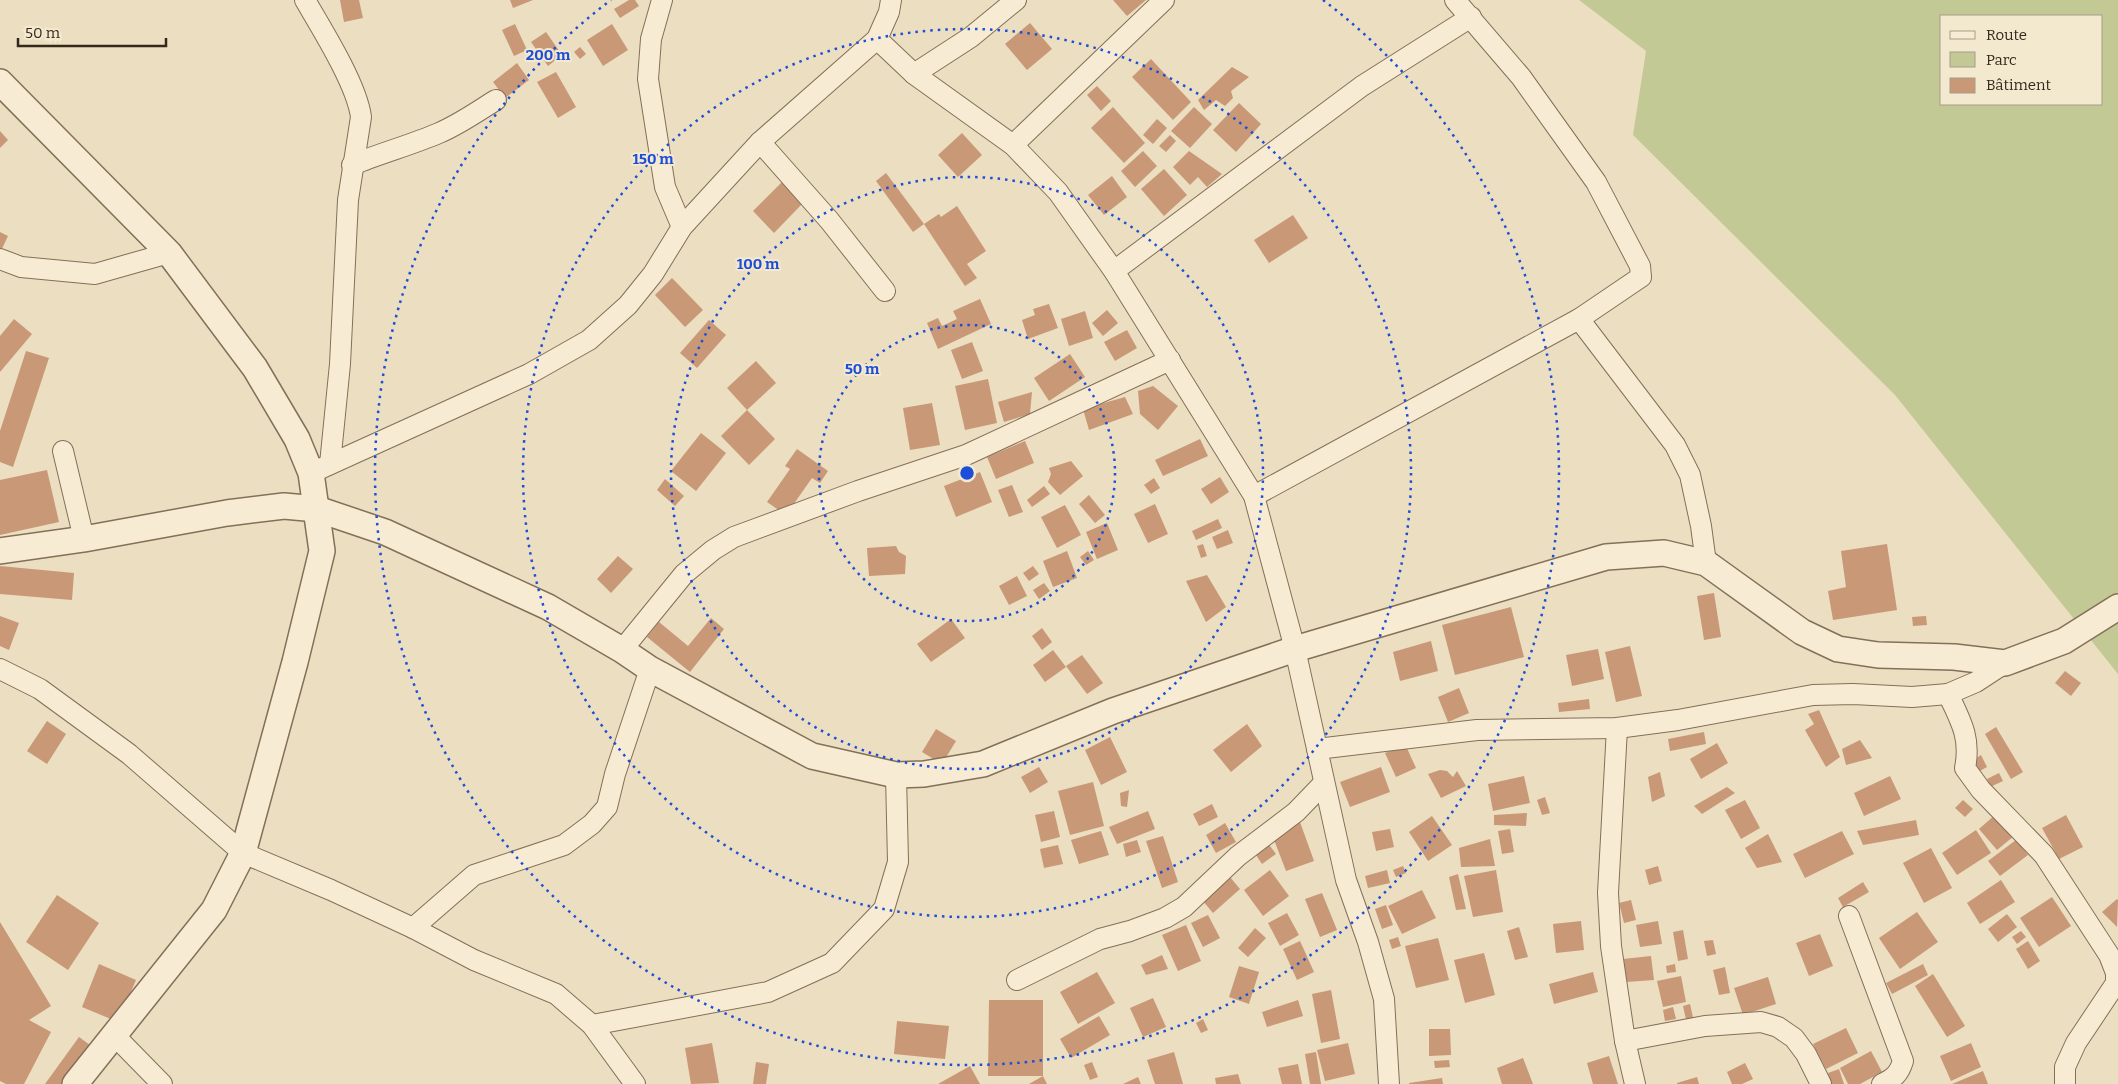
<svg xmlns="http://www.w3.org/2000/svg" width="2118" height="1084" font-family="Bitter,serif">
<rect width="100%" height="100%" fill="#ecdec0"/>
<path fill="#c3c995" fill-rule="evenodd" d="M1579 0H2118V674L1895 395 1633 135 1646 51ZM1942 16H2102V104H1942Z"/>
<g fill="#c89877">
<polygon points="340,0 359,0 363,18 344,22"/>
<polygon points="510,0 533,0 513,8"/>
<polygon points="629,0 635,0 639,6 620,18 614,9"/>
<polygon points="1113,0 1146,0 1127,16"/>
<polygon points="1030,23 1052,49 1027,70 1005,44"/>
<polygon points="515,24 527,50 514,56 502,30"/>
<polygon points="612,24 628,50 603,66 587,40"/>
<polygon points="546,32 562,55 548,66 531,42"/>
<polygon points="580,47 586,54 580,59 574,52"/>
<polygon points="1151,59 1191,102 1173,120 1132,77"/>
<polygon points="517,63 529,80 505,98 493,82"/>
<polygon points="1232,67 1249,77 1231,91 1233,98 1225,106 1216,100 1204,110 1198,100"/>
<polygon points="556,72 576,107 558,118 537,82"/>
<polygon points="1097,86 1111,101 1101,111 1087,95"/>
<polygon points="1239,103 1261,124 1236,152 1213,130"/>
<polygon points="1113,107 1145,143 1124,163 1091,128"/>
<polygon points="1194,107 1212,124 1190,148 1171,131"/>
<polygon points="1157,119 1167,128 1153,144 1143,135"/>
<polygon points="0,131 8,140 0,148"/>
<polygon points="962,133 982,155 958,177 938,155"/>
<polygon points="1170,135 1176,141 1166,152 1159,146"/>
<polygon points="1143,151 1157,166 1135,187 1121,171"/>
<polygon points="1189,151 1222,174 1207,187 1198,177 1190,185 1173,167"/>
<polygon points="1164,169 1187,195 1164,216 1141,189"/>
<polygon points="886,173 924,224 939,214 941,217 957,206 986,251 967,264 977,278 965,286 924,224 913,232 876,181"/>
<polygon points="1112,176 1127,197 1104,215 1088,195"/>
<polygon points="782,182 803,203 774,233 753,211"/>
<polygon points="1293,215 1308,238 1269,263 1254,240"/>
<polygon points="0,232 8,236 0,253"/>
<polygon points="672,278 703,310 685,327 655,295"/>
<polygon points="980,299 991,324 938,349 927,323 938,318 942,326 957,319 953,311"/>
<polygon points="1049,304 1058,328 1028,339 1022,320 1035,315 1033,309"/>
<polygon points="1107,310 1118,323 1103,336 1092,323"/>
<polygon points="1085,311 1093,338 1069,346 1061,319"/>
<polygon points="14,319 32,334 0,372 0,336"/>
<polygon points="709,320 726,335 697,368 680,353"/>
<polygon points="1127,330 1137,348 1115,361 1104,342"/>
<polygon points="972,342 983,371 962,379 951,350"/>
<polygon points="26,351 49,358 13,467 0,462 0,431"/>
<polygon points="1070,354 1085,377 1049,401 1034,378"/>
<polygon points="756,361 776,383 747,410 775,439 749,465 721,436 747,410 727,388"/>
<polygon points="988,379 997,423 965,430 955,386"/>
<polygon points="1153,386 1178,406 1158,430 1140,414 1138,391"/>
<polygon points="1032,392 1030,414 1004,422 998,402"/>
<polygon points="1125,397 1133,414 1089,430 1083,409"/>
<polygon points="932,403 940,445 910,450 903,408"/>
<polygon points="701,433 726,453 696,491 671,471"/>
<polygon points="1200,439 1208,456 1163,476 1155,460"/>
<polygon points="1025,441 1034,463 996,479 987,457"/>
<polygon points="797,449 828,471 820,483 812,478 786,515 767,502 790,469 785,466"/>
<polygon points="1071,461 1083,476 1060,495 1048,482 1051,474 1049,468"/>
<polygon points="47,470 59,522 0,535 0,480"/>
<polygon points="980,472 992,502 956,517 944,486"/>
<polygon points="1220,477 1229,492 1211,504 1201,489"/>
<polygon points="1154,478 1160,488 1151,494 1144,485"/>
<polygon points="665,479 684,496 675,506 657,490"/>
<polygon points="1012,485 1023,512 1009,517 998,490"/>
<polygon points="1044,486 1050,494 1032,507 1027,500"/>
<polygon points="1089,495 1105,515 1095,523 1079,504"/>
<polygon points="1155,504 1168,534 1148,543 1134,514"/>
<polygon points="1065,505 1081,535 1057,548 1041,517"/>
<polygon points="1218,519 1222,528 1196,540 1192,531"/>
<polygon points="1107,523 1118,550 1097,559 1086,532"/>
<polygon points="1228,530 1233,543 1217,549 1212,537"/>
<polygon points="1203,544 1207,556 1201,558 1197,546"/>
<polygon points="1887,544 1897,610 1833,620 1828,591 1846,587 1841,551"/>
<polygon points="896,546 899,552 906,556 905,574 869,576 867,548"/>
<polygon points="1067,551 1077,578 1053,587 1043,561"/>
<polygon points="1088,551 1094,560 1086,565 1080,557"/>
<polygon points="618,556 633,569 611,593 597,579"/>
<polygon points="0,566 74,573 72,600 0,594"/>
<polygon points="1033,566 1039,574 1029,581 1023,573"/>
<polygon points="1207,575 1226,607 1206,622 1186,581"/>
<polygon points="1017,576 1027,596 1009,605 999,586"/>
<polygon points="1044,583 1050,591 1039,599 1033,590"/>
<polygon points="1714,593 1721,637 1704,640 1697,596"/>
<polygon points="1511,607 1524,657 1455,675 1442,625"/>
<polygon points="0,616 19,623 9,650 0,646"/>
<polygon points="1926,616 1927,625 1913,626 1912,617"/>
<polygon points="711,618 724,629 690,672 647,637 659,622 688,646"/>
<polygon points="951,619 965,638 931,662 917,644"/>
<polygon points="1042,628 1052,642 1042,650 1032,636"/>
<polygon points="1431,641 1438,671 1400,681 1393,652"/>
<polygon points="1630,646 1642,696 1616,702 1605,652"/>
<polygon points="1598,649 1604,679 1572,686 1566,655"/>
<polygon points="1053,650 1066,667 1045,682 1033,665"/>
<polygon points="1082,655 1103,683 1087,694 1066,666"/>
<polygon points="2065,671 2081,683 2071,696 2055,683"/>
<polygon points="1459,688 1469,713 1448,722 1438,697"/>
<polygon points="1589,699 1590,709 1559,712 1558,703"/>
<polygon points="1819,710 1840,757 1826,767 1805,730 1814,724 1808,714"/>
<polygon points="47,721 66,734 47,764 27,751"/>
<polygon points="1247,724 1262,746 1231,772 1213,750"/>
<polygon points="1996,727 2023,772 2011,779 1985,734"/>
<polygon points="936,729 956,741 942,764 922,752"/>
<polygon points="1704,732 1706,744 1670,751 1668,739"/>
<polygon points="1110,737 1127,772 1101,785 1085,750"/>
<polygon points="1860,740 1872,758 1846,765 1842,749"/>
<polygon points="1717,743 1728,763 1701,779 1690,759"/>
<polygon points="1405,744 1416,768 1396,777 1385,753"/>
<polygon points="1981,755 1987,767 1978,772 1972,761"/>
<polygon points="1039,767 1048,782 1030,793 1021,777"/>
<polygon points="1381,767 1390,792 1350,807 1340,782"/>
<polygon points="1440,770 1447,771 1453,777 1457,771 1466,786 1441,798 1428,774"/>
<polygon points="1660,772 1665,796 1652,802 1648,777"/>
<polygon points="1999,773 2003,781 1990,787 1987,779"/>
<polygon points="1524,776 1530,803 1493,811 1488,784"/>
<polygon points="1890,776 1901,799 1864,816 1854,793"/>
<polygon points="1093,782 1104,826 1070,835 1058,791"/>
<polygon points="1727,787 1735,793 1702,814 1694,806"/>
<polygon points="1129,790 1127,807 1121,806 1120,793"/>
<polygon points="1545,797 1550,813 1542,815 1537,800"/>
<polygon points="1745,800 1760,828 1741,839 1725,810"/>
<polygon points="1963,800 1973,809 1965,817 1955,808"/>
<polygon points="1212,804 1218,817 1199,826 1193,814"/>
<polygon points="1054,811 1060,837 1041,842 1035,815"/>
<polygon points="1148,811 1155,829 1117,844 1109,827"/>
<polygon points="1527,813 1526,826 1494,825 1494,815"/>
<polygon points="1996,814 2014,836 1997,850 1979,829"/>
<polygon points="2066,815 2083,847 2059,859 2042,828"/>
<polygon points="1432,816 1452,845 1428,861 1409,832"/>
<polygon points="1916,820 1919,835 1863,845 1857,831"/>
<polygon points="1300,822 1314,861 1286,871 1271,832"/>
<polygon points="1225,823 1236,842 1216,853 1206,835"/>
<polygon points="1390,829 1394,847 1376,851 1372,832"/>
<polygon points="1510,829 1514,852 1502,854 1498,831"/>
<polygon points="1976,830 1991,853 1957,875 1942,853"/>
<polygon points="1101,831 1109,855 1079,864 1071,840"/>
<polygon points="1842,831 1854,854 1805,878 1793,854"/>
<polygon points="1768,834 1782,862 1757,868 1745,848"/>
<polygon points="1163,836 1178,882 1162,888 1146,841"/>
<polygon points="1490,839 1495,866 1461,867 1459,848"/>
<polygon points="1137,840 1141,852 1126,857 1123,844"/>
<polygon points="2016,840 2028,855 2000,876 1988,861"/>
<polygon points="1267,842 1276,854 1262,864 1254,852"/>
<polygon points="1058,845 1063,864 1044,868 1040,849"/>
<polygon points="1931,848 1952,888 1924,903 1903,863"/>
<polygon points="1403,866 1406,873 1396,877 1393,870"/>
<polygon points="1658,866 1662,881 1649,885 1645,870"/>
<polygon points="1270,870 1289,896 1263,916 1244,890"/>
<polygon points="1387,870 1390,883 1368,888 1365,876"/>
<polygon points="1496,870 1503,912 1473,917 1464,876"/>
<polygon points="1458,874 1466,909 1456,910 1449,877"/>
<polygon points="1230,877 1240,889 1213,913 1203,901"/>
<polygon points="2001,880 2015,902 1980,924 1967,903"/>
<polygon points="1863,882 1869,892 1843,907 1838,898"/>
<polygon points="1422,890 1436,918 1402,934 1388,906"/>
<polygon points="1322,893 1337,930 1320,937 1305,899"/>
<polygon points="57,895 99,923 68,970 26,942"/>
<polygon points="2052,897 2071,926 2039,947 2020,918"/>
<polygon points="2117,899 2118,900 2117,927 2102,912"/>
<polygon points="1631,900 1636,920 1624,923 1619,903"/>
<polygon points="1386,905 1393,925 1382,929 1375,909"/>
<polygon points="1917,912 1938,942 1900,969 1879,938"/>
<polygon points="1287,913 1299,935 1280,946 1268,923"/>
<polygon points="2007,914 2017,927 1998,942 1988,929"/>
<polygon points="1208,915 1220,938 1203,947 1191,923"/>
<polygon points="1581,921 1584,950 1556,953 1553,924"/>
<polygon points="1658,921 1662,944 1640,947 1636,925"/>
<polygon points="0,922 51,1006 29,1020 51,1032 24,1084 6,1084 0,1081"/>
<polygon points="1186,925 1201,961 1178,971 1162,935"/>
<polygon points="1519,927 1528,957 1515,960 1507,931"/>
<polygon points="1255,928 1266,938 1248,957 1238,948"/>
<polygon points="1683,930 1688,959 1678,961 1673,932"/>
<polygon points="2021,931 2026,937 2017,944 2012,937"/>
<polygon points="1820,934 1833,966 1809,976 1796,943"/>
<polygon points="1398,937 1401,946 1392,949 1389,940"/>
<polygon points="1438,938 1449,980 1416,988 1405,946"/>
<polygon points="1713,940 1716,954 1707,956 1704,941"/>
<polygon points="1300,941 1314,972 1297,980 1283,949"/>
<polygon points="2028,941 2040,961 2028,969 2016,949"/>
<polygon points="1484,953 1495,995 1465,1003 1454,960"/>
<polygon points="1162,955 1168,969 1146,975 1141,965"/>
<polygon points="1651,956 1654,980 1626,982 1623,959"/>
<polygon points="99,964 136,980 118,1022 82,1007"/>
<polygon points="1675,964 1676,972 1667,973 1666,966"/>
<polygon points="1923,964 1928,975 1892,994 1886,983"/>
<polygon points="1239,966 1259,972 1249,1004 1229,997"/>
<polygon points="1725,967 1730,993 1719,995 1713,970"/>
<polygon points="1097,972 1115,1003 1078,1024 1060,992"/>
<polygon points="1593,972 1598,992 1554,1004 1549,984"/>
<polygon points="1933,974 1965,1026 1947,1037 1915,986"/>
<polygon points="1681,976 1686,1002 1663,1007 1657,981"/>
<polygon points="1768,977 1776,1004 1743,1015 1734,988"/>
<polygon points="1331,990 1340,1039 1321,1043 1312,994"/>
<polygon points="1153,998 1166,1027 1143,1037 1130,1008"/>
<polygon points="989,1000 1043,1000 1043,1076 988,1076"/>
<polygon points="1298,1000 1303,1016 1267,1027 1262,1012"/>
<polygon points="1690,1004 1694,1022 1687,1024 1683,1006"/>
<polygon points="1673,1007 1676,1019 1665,1021 1663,1010"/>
<polygon points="1099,1016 1110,1035 1071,1058 1060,1039"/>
<polygon points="1203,1019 1208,1030 1201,1033 1196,1023"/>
<polygon points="897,1021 949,1026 945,1059 894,1054"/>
<polygon points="1846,1028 1858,1053 1826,1069 1813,1044"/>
<polygon points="1429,1029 1450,1029 1451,1055 1429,1056"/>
<polygon points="79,1037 90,1045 62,1084 45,1084"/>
<polygon points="712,1043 719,1083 691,1084 685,1048"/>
<polygon points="1348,1043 1355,1074 1325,1081 1317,1050"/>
<polygon points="1971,1043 1981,1067 1951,1081 1940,1056"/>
<polygon points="1871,1051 1882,1072 1860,1084 1848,1084 1840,1068"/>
<polygon points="1174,1052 1183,1084 1155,1084 1147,1060"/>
<polygon points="1316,1052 1321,1084 1310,1084 1305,1054"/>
<polygon points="1609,1056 1618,1084 1593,1084 1587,1063"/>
<polygon points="1523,1058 1533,1084 1502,1084 1497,1068"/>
<polygon points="1449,1060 1450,1067 1435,1068 1434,1061"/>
<polygon points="756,1062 769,1064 766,1084 753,1084"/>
<polygon points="1092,1062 1098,1077 1090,1080 1084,1065"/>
<polygon points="1745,1063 1753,1079 1742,1084 1732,1084 1727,1072"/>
<polygon points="1298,1064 1302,1084 1282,1084 1278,1068"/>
<polygon points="970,1066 980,1084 938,1084"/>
<polygon points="1839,1069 1844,1084 1831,1084 1828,1073"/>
<polygon points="1983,1071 1988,1084 1952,1084"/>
<polygon points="1238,1074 1241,1084 1216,1084 1215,1078"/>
<polygon points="1043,1076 1047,1084 1029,1084"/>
<polygon points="1138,1077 1141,1084 1123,1084"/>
<polygon points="1697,1077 1699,1084 1677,1084 1677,1083"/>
<polygon points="1442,1078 1443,1084 1409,1084 1409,1083"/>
</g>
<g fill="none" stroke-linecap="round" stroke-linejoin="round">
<defs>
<g id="minor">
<path d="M305 0C322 29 357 85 361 117L348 200 340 364 330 464"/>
<polyline points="662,0 651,39 648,79 665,187 682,227"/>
<polyline points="1455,0 1521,77 1596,182 1640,266 1641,277 1579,319"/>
<polyline points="877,39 914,74 1013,145 1058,192 1114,271 1254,496 1295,649 1346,880 1368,942 1384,999 1389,1084"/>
<polyline points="914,74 971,37 1016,0"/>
<polyline points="760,142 829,220 885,291"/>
<polyline points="1013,145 1164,0"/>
<path d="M352 165C381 153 411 145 439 133 460 124 478 111 496 100"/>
<polyline points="0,259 21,267 95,274 169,253"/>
<polyline points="1114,271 1362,86 1471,17"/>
<polyline points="63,451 84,539"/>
<polyline points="311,473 529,374 589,340 628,305 653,274 682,227 760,142 877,39 889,12 891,0"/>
<polyline points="1254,496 1579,319 1675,445 1690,475 1701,526 1706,563"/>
<polyline points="622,650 684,574 713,550 734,537 858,491 966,455 1170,360"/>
<polyline points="0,669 40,689 129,754 243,853 331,890 413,928 474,960 556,994 592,1025 635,1084"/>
<path d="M1948 694C1961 721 1971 738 1965 768L1981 790 2044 855 2109 955 2116 973V983L2076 1043 2065 1067V1084"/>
<polyline points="1617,728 1608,893 1611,946 1625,1041 1635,1084"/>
<polyline points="1317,749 1477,730 1617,728 1678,720 1813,695 1853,694 1912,697 1948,694 1976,682 2005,663"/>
<path d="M1849 916 1903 1061C1899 1074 1894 1078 1882 1084"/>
<polyline points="413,928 474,875 564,845 592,824 607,807 615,774 650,669"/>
<polyline points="1017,980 1100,939 1130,931 1165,918 1184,907 1238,856 1296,812 1324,783"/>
<polyline points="592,1025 768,992 832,963 884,909 898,862 896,775"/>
<polyline points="115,1036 162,1084"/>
<polyline points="1625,1041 1705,1026 1761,1022 1778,1027 1794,1038 1806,1054 1821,1084"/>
</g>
<g id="tertiary">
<polyline points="0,82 169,253 255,368 297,439 311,473 322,551 295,662 243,853 214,910 75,1084"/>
<polyline points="0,551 84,539 227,513 284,506 317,509 385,532 548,607 622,650 650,669 812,756 896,775 924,774 983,764 1113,711 1295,649 1606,557 1664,553 1706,563 1802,632 1838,649 1878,655 1954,657 2005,663 2064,641 2118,607"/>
</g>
</defs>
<use href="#minor" stroke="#846f59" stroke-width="22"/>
<use href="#tertiary" stroke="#846f59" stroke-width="28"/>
<use href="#minor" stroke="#f7ecd3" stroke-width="20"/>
<use href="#tertiary" stroke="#f7ecd3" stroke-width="25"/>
</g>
<g fill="none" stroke="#1d4ed8" stroke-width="2.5" stroke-dasharray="2.5 5">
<circle cx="967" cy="473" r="148"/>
<circle cx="967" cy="473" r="296"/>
<circle cx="967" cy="473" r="444"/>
<path d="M1323 0A592 592 0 1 1 611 0"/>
</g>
<circle cx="967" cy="473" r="8" fill="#1d4ed8" stroke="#f3e9cf" stroke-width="2.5"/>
<g font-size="15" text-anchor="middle" font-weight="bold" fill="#1d4ed8" stroke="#f3e9cf" stroke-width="4" stroke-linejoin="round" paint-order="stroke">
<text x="548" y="60">200 m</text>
<text x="653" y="164">150 m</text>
<text x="758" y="269">100 m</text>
<text x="862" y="374">50 m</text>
</g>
<rect x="1940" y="15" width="162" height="90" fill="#f3e9cf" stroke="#a79c88"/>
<rect x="1950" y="31" width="25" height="8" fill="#f7ecd3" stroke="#a79c88"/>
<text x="1986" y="40" font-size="15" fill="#34281d">Route</text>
<rect x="1950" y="52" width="25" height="15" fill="#c3c995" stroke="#a79c88"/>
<text x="1986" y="65" font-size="15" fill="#34281d">Parc</text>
<rect x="1950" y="78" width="25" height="15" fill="#c89877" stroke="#a79c88"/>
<text x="1986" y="90" font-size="15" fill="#34281d">Bâtiment</text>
<path d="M18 38v8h148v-8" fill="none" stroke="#34281d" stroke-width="2.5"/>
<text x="25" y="38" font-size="15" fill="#34281d" stroke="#f3e9cf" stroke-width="4" paint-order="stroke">50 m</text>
</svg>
